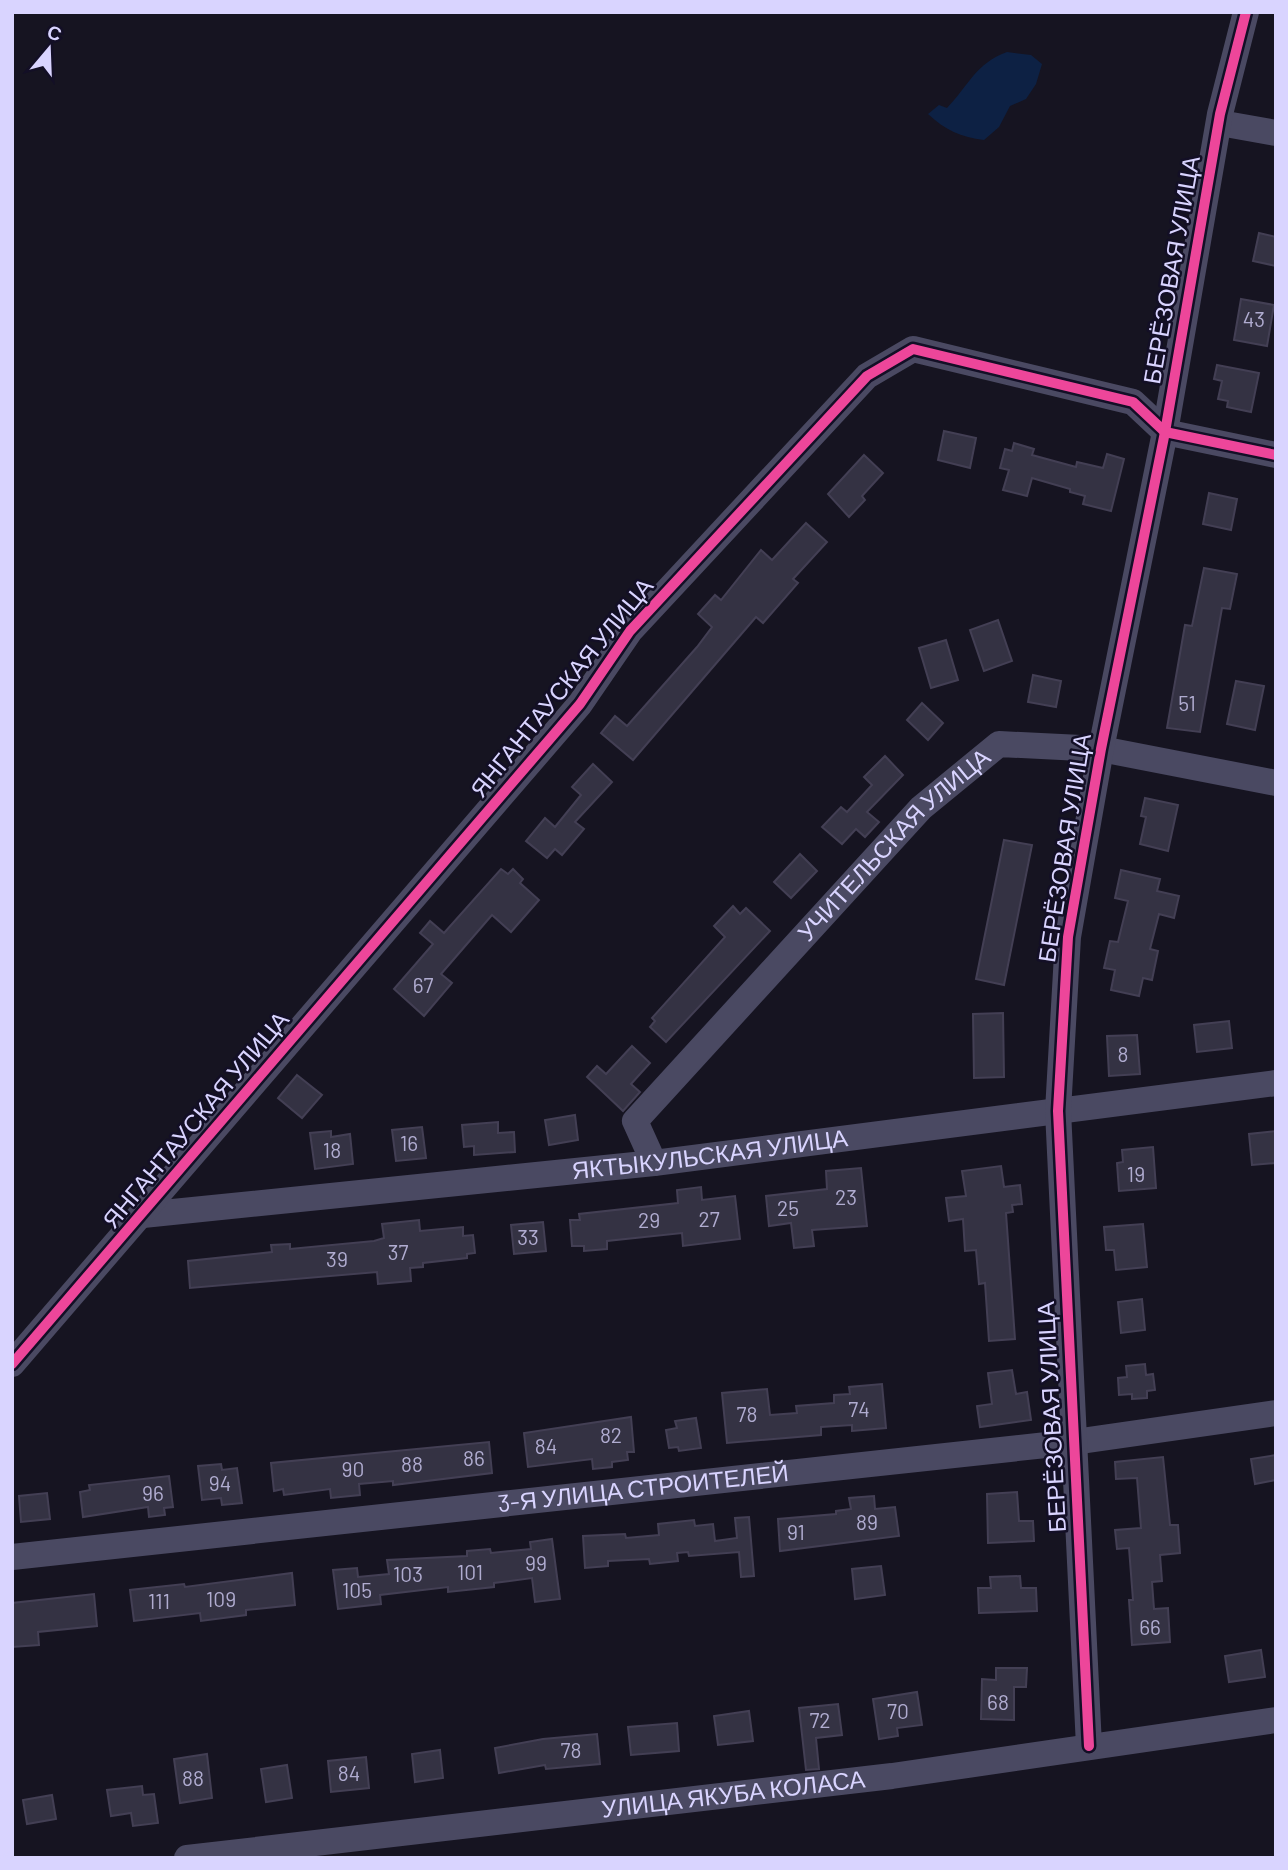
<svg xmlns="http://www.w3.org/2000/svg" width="1288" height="1870" font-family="Barlow,sans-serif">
<rect width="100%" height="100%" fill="#161421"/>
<path fill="#0d2144" d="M1007 52 1031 55 1042 64 1036 84 1026 99 1010 106 999 127 984 140C961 137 945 130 928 114L939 105 947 108C970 84 975 64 1007 52Z"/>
<g fill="#343243" stroke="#433f54" stroke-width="2">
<polygon points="1259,233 1276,237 1276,266 1253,261"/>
<polygon points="1241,299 1274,305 1267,346 1234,340"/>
<polygon points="1217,365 1259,373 1251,412 1227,407 1228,401 1218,399 1222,381 1214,379"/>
<polygon points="944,431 976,438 970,468 938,460"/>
<polygon points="1014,443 1034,449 1032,455 1076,467 1077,462 1103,468 1107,454 1124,459 1111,511 1083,504 1085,496 1070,492 1070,489 1032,478 1027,496 1003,490 1009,470 1000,468 1005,449 1012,451"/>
<polygon points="864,455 883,473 862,496 865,500 849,517 828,494"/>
<polygon points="1209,493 1237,499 1231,530 1203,524"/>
<polygon points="806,523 827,542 793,579 798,583 763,623 756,617 633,760 601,733 615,716 627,726 697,647 712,627 698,614 715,595 721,600 761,550 772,560"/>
<polygon points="1204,568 1237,574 1230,609 1222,608 1200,732 1167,728 1185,625 1192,626"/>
<polygon points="998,620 1012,661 984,671 970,630"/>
<polygon points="946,640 958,680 931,688 919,648"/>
<polygon points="1033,675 1061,681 1056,707 1028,702"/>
<polygon points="1236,681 1264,686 1255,730 1227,724"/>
<polygon points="922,703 943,723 928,740 907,720"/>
<polygon points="885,756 903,775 867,812 879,822 865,837 856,829 842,844 822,827 841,807 847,812 872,785 864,777"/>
<polygon points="593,764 612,782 575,822 584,829 562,855 555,849 547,858 526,841 545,818 555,827 581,795 572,787"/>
<polygon points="1145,798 1178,805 1168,851 1140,844 1146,817 1141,816"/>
<polygon points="1004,840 1032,845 1004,985 976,979"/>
<polygon points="800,854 817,871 791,898 774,882"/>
<polygon points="501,869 508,874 513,869 523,879 520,883 539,900 511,932 492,915 441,974 452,983 424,1016 394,989 433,944 420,933 430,921 444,933"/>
<polygon points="1121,870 1160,879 1157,891 1179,896 1174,918 1159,914 1150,949 1158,951 1152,980 1143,978 1139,996 1111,990 1115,970 1104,968 1110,941 1118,942 1128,901 1115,898"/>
<polygon points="733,906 740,914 746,908 770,931 666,1042 650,1027 655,1021 652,1018 725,937 714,926"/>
<polygon points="1003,1013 1004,1077 974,1078 973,1014"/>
<polygon points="1229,1021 1232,1048 1197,1052 1194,1025"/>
<polygon points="1137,1035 1140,1074 1109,1076 1107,1036"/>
<polygon points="632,1046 650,1063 631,1084 640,1092 623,1111 587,1077 597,1066 606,1074"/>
<polygon points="297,1075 322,1095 302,1118 278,1098"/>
<polygon points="575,1115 578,1140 549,1145 545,1120"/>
<polygon points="498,1122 498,1133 514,1132 515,1152 474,1155 474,1146 464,1147 462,1125"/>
<polygon points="422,1127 426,1158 396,1161 392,1130"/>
<polygon points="331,1131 331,1137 350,1134 353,1164 315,1169 310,1133"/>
<polygon points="1276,1131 1276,1163 1252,1165 1249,1134"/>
<polygon points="1153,1147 1156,1188 1119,1191 1117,1163 1123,1162 1122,1150"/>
<polygon points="1001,1166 1004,1187 1020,1185 1022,1204 1012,1205 1013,1212 1006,1213 1015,1339 989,1341 985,1283 979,1284 976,1250 965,1251 963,1219 949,1221 946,1198 966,1196 962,1171"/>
<polygon points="861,1168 867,1226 812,1230 814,1246 794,1248 791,1223 769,1226 766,1196 827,1189 826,1171"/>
<polygon points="701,1187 702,1200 735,1196 740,1239 683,1246 682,1233 607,1241 607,1249 584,1251 584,1246 572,1246 570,1220 580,1220 579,1214 678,1203 677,1190"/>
<polygon points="419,1220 420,1231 463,1227 463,1236 473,1235 475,1253 467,1254 467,1258 423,1263 423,1267 410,1268 411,1281 378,1284 377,1272 190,1288 188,1261 272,1252 271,1245 290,1244 290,1249 374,1241 384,1238 382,1224"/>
<polygon points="543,1222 546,1251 514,1254 511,1225"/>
<polygon points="1143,1224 1147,1267 1116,1270 1114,1250 1106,1250 1104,1227"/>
<polygon points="1142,1299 1145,1330 1121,1333 1118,1302"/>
<polygon points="1145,1364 1146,1375 1153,1374 1155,1390 1147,1391 1147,1398 1132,1399 1132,1394 1119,1395 1118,1378 1127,1377 1126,1366"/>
<polygon points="1012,1370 1016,1394 1027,1392 1031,1420 980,1427 977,1406 992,1404 988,1373"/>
<polygon points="882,1384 886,1428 852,1431 852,1425 821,1427 821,1435 727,1443 722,1393 767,1389 770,1415 797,1413 796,1406 834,1403 834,1395 850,1394 849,1387"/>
<polygon points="631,1417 634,1452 627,1452 628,1460 612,1462 612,1467 593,1469 592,1459 528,1467 524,1433"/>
<polygon points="696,1418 701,1448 679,1451 678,1447 669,1448 666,1430 677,1428 675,1421"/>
<polygon points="489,1442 492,1473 393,1485 393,1481 359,1484 360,1495 331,1498 330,1489 284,1495 283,1489 274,1491 271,1463"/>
<polygon points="1276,1455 1276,1480 1255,1484 1251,1459"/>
<polygon points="1163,1457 1170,1525 1178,1525 1180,1553 1160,1555 1162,1581 1152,1582 1154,1609 1168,1608 1170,1642 1132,1645 1129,1600 1133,1600 1129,1548 1117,1549 1115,1530 1141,1528 1137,1478 1116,1479 1115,1462"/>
<polygon points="221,1464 222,1470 237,1468 242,1503 222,1505 221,1498 202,1500 198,1466"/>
<polygon points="169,1476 173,1507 164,1508 165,1515 149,1517 148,1507 83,1517 80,1492 90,1490 89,1485"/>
<polygon points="1017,1492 1019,1521 1033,1521 1034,1541 988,1543 987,1494"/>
<polygon points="47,1493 50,1519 21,1522 19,1496"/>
<polygon points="874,1496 875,1509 895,1507 899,1536 780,1551 778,1519 836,1514 836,1511 851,1509 849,1498"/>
<polygon points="749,1517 754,1576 741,1577 739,1552 689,1556 688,1552 677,1553 678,1561 650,1564 649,1559 608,1561 608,1566 585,1568 583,1536 625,1534 626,1538 659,1535 658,1524 694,1520 695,1526 713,1524 715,1541 737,1538 735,1518"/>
<polygon points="552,1539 560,1599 535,1602 532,1578 494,1583 494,1587 448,1592 448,1587 380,1595 381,1604 338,1609 333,1570 357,1568 358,1577 389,1574 387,1560 467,1556 467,1551 490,1549 491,1553 531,1549 530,1542"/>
<polygon points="881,1566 885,1595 855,1599 852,1569"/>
<polygon points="292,1573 295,1605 246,1610 246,1615 201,1621 200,1613 134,1621 130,1590 184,1584 185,1587"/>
<polygon points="1020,1576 1021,1588 1036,1588 1037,1611 979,1613 978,1588 991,1588 990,1577"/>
<polygon points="94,1594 97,1626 38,1632 39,1645 12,1647 12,1603"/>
<polygon points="1261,1650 1265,1677 1229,1682 1225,1656"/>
<polygon points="996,1668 1027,1668 1026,1687 1014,1687 1014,1720 981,1719 982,1679 996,1680"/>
<polygon points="917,1692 922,1725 897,1728 898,1736 879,1739 873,1699"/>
<polygon points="838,1704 842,1735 816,1738 819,1769 806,1770 799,1708"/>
<polygon points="749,1711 753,1741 718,1745 714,1716"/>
<polygon points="677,1723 679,1751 631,1755 628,1727"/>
<polygon points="597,1734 600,1764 546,1769 545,1765 499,1773 495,1748 543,1739"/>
<polygon points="440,1750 443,1778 415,1782 412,1754"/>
<polygon points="207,1754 212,1798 180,1803 174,1759"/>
<polygon points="366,1757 369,1788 331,1792 328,1761"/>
<polygon points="287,1765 292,1798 266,1802 261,1769"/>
<polygon points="142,1786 143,1795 154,1794 158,1823 133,1826 131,1813 111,1816 107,1790"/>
<polygon points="52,1795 56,1819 27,1824 23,1800"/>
</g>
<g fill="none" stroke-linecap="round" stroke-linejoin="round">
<g stroke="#4a4962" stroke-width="26">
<polyline points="1220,123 1276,133"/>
<path id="s1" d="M654 1163 635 1121 921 808 999 744 1101 749 1276 783"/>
<path id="s2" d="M143 1215 654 1163 1276 1083"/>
<polyline points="12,1364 580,704 630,631 867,376 913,349 1133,402 1165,432 1276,455"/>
<path id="s3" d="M12 1557 1074 1442 1276 1413"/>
<polyline points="1089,1746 1058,1111 1068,937 1101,749 1165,432 1220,114 1246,12"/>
<path id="s4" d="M187 1858 892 1776 1276 1720"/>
</g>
<defs>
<g id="cycleway">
<polyline points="12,1364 580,704 630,631 867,376 913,349 1133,402 1165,432 1276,455"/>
<polyline points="1089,1746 1058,1111 1068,937 1101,749 1165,432 1220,114 1246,12"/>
</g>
</defs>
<use href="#cycleway" stroke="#130f26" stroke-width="15"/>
<use href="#cycleway" stroke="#ed469a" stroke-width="10"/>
</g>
<g text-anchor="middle" stroke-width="5" stroke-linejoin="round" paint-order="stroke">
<g font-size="21" fill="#b0acd0">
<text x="1254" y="327">43</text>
<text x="1187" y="711">51</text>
<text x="423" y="993">67</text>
<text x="1123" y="1062">8</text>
<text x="409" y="1151">16</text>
<text x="332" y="1158">18</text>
<text x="1136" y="1182">19</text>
<text x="846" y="1205">23</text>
<text x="788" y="1216">25</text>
<text x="709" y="1227">27</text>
<text x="649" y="1228">29</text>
<text x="528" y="1245">33</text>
<text x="398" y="1260">37</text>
<text x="337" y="1267">39</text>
<text x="859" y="1417">74</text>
<text x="747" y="1422">78</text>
<text x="611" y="1443">82</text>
<text x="546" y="1454">84</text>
<text x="474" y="1466">86</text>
<text x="412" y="1472">88</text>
<text x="353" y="1477">90</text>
<text x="220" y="1491">94</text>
<text x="153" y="1501">96</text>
<text x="867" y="1530">89</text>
<text x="796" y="1540">91</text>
<text x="536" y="1571">99</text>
<text x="470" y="1580">101</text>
<text x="408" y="1582">103</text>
<text x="357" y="1598">105</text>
<text x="221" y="1607">109</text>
<text x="159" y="1609">111</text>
<text x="1150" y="1635">66</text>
<text x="998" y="1710">68</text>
<text x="898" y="1719">70</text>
<text x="820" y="1728">72</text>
<text x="571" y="1758">78</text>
<text x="349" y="1781">84</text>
<text x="193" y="1786">88</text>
</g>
<g font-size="24" fill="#d9d4ff" stroke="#130f26">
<text transform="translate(1172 270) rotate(-80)" y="8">БЕРЁЗОВАЯ УЛИЦА</text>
<text transform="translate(562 688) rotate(-51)" y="8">ЯНГАНТАУСКАЯ УЛИЦА</text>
<text dy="8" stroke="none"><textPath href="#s1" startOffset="425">УЧИТЕЛЬСКАЯ УЛИЦА</textPath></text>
<text transform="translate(1065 848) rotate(-81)" y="8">БЕРЁЗОВАЯ УЛИЦА</text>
<text transform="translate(196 1120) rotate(-50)" y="8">ЯНГАНТАУСКАЯ УЛИЦА</text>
<text dy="8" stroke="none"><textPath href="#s2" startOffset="570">ЯКТЫКУЛЬСКАЯ УЛИЦА</textPath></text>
<text transform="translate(1052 1417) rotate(-93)" y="8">БЕРЁЗОВАЯ УЛИЦА</text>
<text dy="8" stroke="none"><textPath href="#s3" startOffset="635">3-Я УЛИЦА СТРОИТЕЛЕЙ</textPath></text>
<text dy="8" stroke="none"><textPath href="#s4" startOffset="550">УЛИЦА ЯКУБА КОЛАСА</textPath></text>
</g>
</g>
<rect width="1288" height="1870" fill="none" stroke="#d9d4ff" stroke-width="28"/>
<g transform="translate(49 49) rotate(19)" stroke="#130f26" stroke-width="5" paint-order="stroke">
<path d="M0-5L12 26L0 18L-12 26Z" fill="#d9d4ff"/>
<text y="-10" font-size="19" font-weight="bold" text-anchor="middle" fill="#d9d4ff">С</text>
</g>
</svg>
